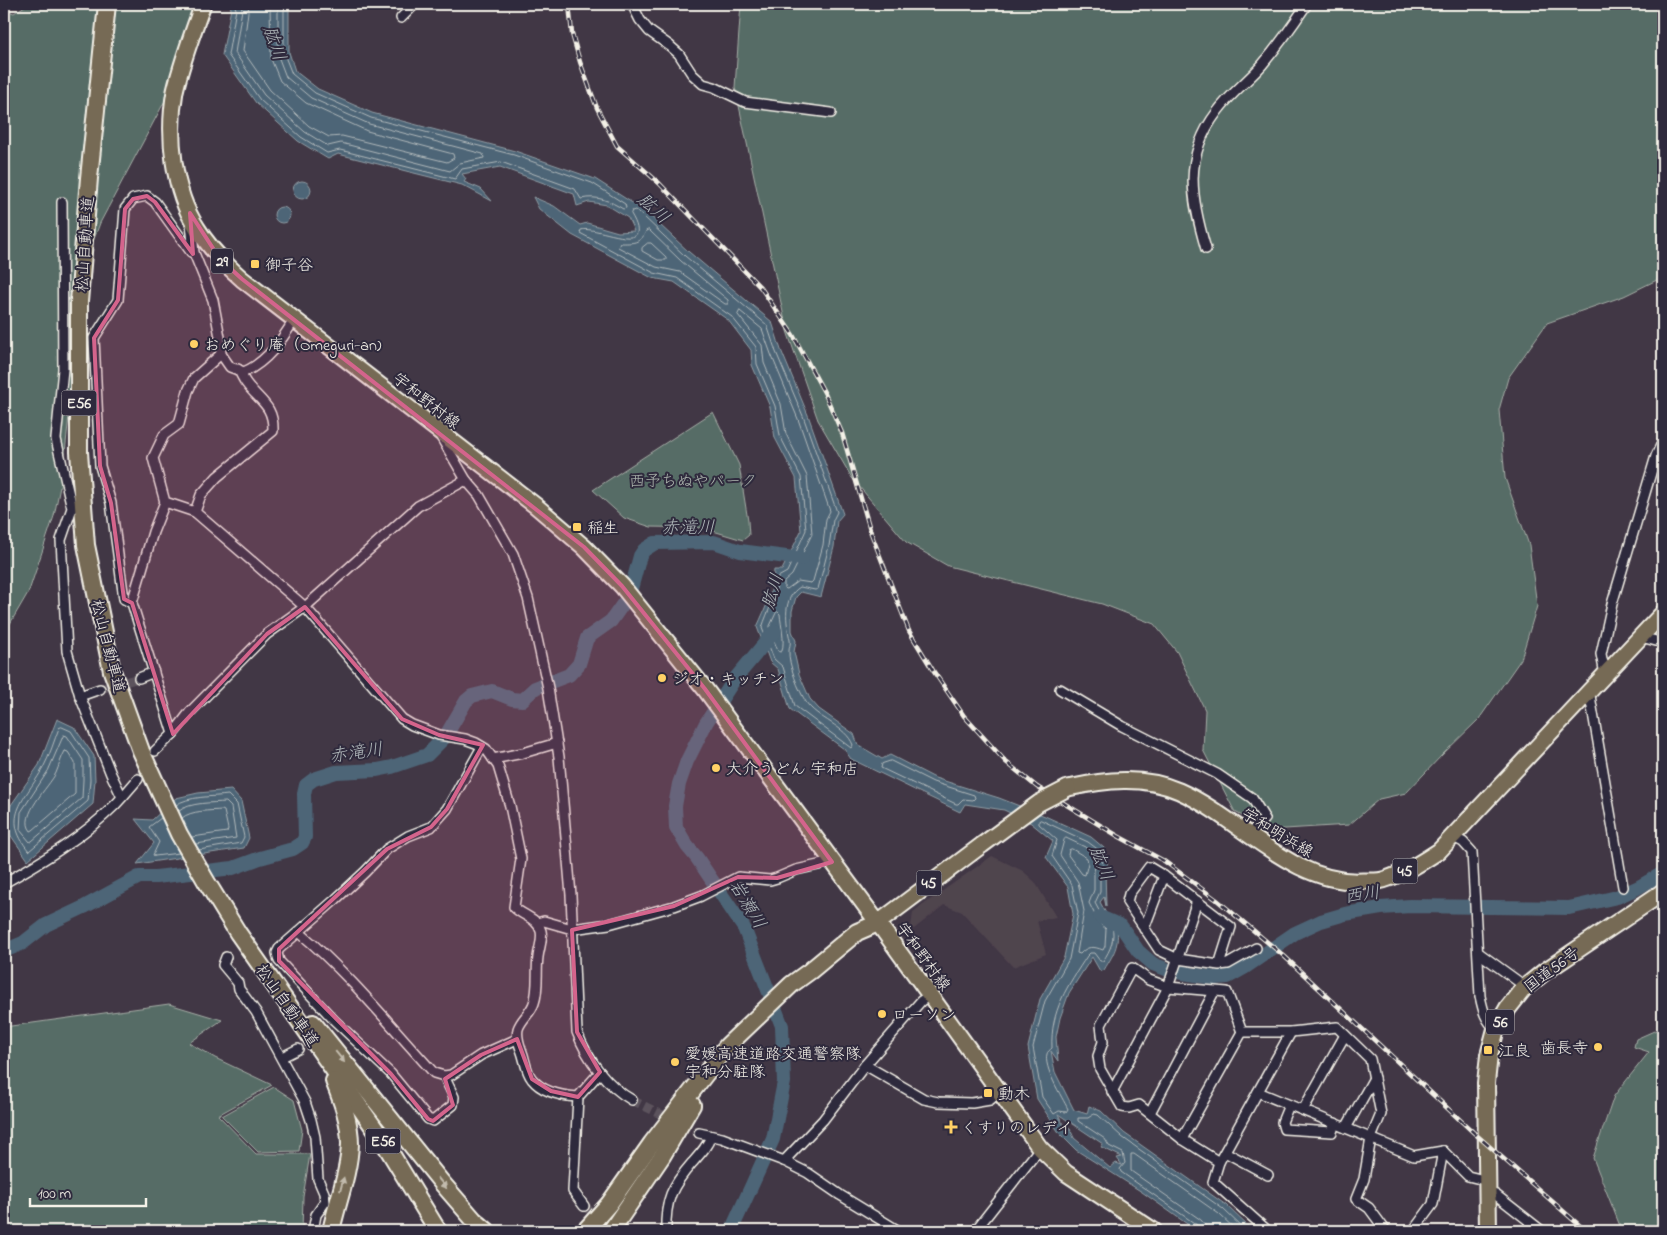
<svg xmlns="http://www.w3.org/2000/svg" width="1667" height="1235" font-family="'Indie Flower','Klee One',sans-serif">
<rect width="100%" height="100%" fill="#413745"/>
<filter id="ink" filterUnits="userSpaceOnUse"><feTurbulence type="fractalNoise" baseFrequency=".02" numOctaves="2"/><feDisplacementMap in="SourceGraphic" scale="10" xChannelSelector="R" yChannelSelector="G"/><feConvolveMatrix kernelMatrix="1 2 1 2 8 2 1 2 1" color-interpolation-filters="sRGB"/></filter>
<g filter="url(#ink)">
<polygon fill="#50444e" points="992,856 1023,871 1035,882 1056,917 1037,921 1046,954 1013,967 962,912 944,905 914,929 911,927 913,912"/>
<g fill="#576c66" stroke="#a6aea7">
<polygon points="28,4 205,4 178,76 100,223 85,263 63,472 54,516 29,591 4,634 4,10 14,13"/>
<polygon points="741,4 1663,4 1663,277 1624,296 1547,323 1508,378 1499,410 1505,478 1529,545 1537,606 1521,659 1479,719 1442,755 1406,793 1379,799 1349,825 1269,830 1235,812 1203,750 1205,710 1177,652 1154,624 1102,604 948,566 906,542 852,478 818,420 787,331 735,87"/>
<polygon points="713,412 739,465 748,521 749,535 743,540 703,528 651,527 624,518 593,490"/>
<polygon points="169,1004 222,1020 189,1043 215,1058 272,1085 218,1115 256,1154 310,1154 303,1197 302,1231 4,1231 4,1027"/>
<polygon points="1663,1027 1663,1231 1622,1231 1593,1158 1614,1096 1649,1052 1634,1047 1636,1039"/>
<polygon points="274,1087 294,1100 302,1130 299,1151 258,1152 222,1116"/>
</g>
<g fill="#4d6577" stroke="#909da4" fill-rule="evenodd">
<path d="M229 4H289V52L295 71 318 89 372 113 515 151 595 179 645 211 689 252 772 322 781 350 808 415 843 514 837 521 834 547 821 597 801 592 796 597 792 611V631L796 641 794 652 799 674 810 699 819 709 854 734 858 745 882 759 890 755 935 778 999 798 1045 816 1091 837 1104 848 1108 867 1113 875 1105 869 1106 906 1104 897 1100 902 1108 917 1116 921C1120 944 1116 950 1104 970L1100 971 1092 957 1069 993 1060 1018 1056 1037 1058 1061 1051 1051 1055 1072 1074 1110 1087 1114 1089 1106 1101 1111 1124 1133 1226 1205 1253 1231H1197L1142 1192 1076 1150 1060 1134 1037 1099 1028 1047 1040 999 1064 957 1073 914 1068 887 1046 857 1053 841 1031 823 1004 810 965 804 960 812 851 759 844 749 790 709 778 669 770 662 757 627C766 607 773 593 774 570H782L801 531 796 478 775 438 770 407 752 365 751 350 728 320 674 282 652 278 572 235 539 209 533 197 554 206 580 225 587 223 618 232 634 231 628 218 607 205 589 202 577 206 574 194 500 167 462 174 466 179 464 182 481 189 492 201 462 185 338 154 328 159 298 141 256 103 222 55 231 8ZM1058 1114 1103 1144 1101 1147 1122 1157 1117 1158 1122 1165 1116 1163 1110 1168 1074 1138 1070 1129 1063 1124Z"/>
<circle cx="302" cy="190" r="9"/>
<circle cx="282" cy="215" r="8"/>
<polygon points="57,719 74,727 94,756 95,780 93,804 28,860 9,833 9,808 39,765"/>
<polygon points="231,790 241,801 249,838 244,848 137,864 154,843 135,819 152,820 176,798 198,793"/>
</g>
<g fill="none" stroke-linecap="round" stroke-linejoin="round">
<g stroke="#b1b9bb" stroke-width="1">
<path d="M234 4 236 9 228 55 260 100 301 137 327 153 340 150 455 179 462 169 501 162 575 189 581 199C597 195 610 201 623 209L626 208 625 204 592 183 514 155 371 118 315 93 292 74 284 54V4"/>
<polyline points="241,4 242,9 235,53 264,95 305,132 328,146 341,143 450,171 460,163 484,158 483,154 369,124 311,98 286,77 278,56 278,4"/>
<polyline points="249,4 243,51 270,90 309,126 329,137 342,136 447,162 454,158 453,154 367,131 306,103 280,81 271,59 270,4"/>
<path d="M632 211 635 210 642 215 685 256 767 325 776 352 803 416 837 512 833 520 829 546 818 589 815 590 800 587C782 598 786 622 790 640 791 644 789 647 789 651 788 664 799 691 806 702 817 719 846 726 853 745L851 748 795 706 783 667 774 659 762 628C768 609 776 599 778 577L787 572 806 530 801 477 780 436 775 406 757 364 756 347 732 317 677 278 654 273 580 233 581 230C597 225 657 258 631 214Z"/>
<path d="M649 230 681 261 728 300V304H725L680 272 656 267 618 247 620 243C632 243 641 244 646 231Z"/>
<polygon points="648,243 651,243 666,257 666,260 658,260 642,251 642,248"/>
<polygon points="740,311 762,329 771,354 798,419 830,511 826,519 823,545 813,581 811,583 798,581 787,589 784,588 784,582 792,575 812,534 807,476 786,434 781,404 764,363 762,345 738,315"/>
<path d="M778 612 780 614C781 626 785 640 782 651L780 652 778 651 769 628 776 613Z"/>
<path d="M62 727 71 731 89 758 90 780 88 801 29 851C0 816 26 799 43 768 50 755 54 741 59 728Z"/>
<polygon points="64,735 67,736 83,760 83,780 82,798 32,841 30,842 20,830 21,812 48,771"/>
<path d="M65 751 68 752 75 763V794L33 830 31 831C18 816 49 787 56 773 59 766 61 758 65 751Z"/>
<polygon points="891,761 933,782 974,795 975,798 973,800 963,799 958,804 956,804 881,768 882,764"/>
<path d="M176 805C187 796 214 797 228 795L237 804 244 837 241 843 199 850"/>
<path d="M179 811C190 802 212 803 226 802L231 807 236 838 196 844"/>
<polyline points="161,818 149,827 159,842 153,855 155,856 179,853"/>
<path d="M182 818C191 810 210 811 222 810L224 811 228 829 227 832 192 837"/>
<path d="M1041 820 1088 842 1100 851 1103 865 1100 871V892L1095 903 1104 920 1112 925C1115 939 1111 949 1103 961H1100L1094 953H1090L1087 956C1068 985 1050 1011 1052 1048 1050 1050 1047 1052 1047 1054 1043 1067 1062 1097 1068 1109L1066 1112 1059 1111 1054 1114 1042 1097 1033 1047 1045 1001 1069 959 1078 913 1072 885 1052 856 1057 840 1039 824V821Z"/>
<path d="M1066 838 1085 847 1094 855 1096 863 1094 871V890L1089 903 1099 923 1106 929 1105 946 1103 950C1093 946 1087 946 1080 954L1077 953 1084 911 1078 882 1060 855 1064 840Z"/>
<polygon points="1072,849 1087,858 1088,863 1085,875 1082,874 1068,855 1069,850"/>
<polyline points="1199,1231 1197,1225 1121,1172 1120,1169 1125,1163 1123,1153 1109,1146 1105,1139 1078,1121 1078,1118 1088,1118 1094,1114 1098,1115 1122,1137 1223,1209 1246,1231"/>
<polyline points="1206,1231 1205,1225 1201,1220 1131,1171 1131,1154 1134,1154 1219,1214 1237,1231"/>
</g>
<g stroke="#4d6577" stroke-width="14">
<polyline points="631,589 640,556 644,550 655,543 714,542 740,551 802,559"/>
<polyline points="1100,917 1121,926 1138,951 1153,964 1171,971 1214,978 1228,977 1244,968 1295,933 1321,921 1345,914 1381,908 1410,906 1569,908 1617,897 1637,888 1663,873"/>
<polyline points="4,951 23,943 46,925 84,907 139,877 156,877 233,868 260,858 293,849 302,843 305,837 304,794 306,785 314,779 336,772 377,770 392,767 427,755 445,737 466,701 472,696 492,691 512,699 522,700 535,688 569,675 579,664 587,638 611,621 625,601"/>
<polyline points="731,1231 773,1139 784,1082 782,1026 744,928 697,858 687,846 676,827 675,806 679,784 687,761 706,723 734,680 775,631"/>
</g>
<g stroke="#5c535d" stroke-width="9" stroke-dasharray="9 4.5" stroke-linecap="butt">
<polyline points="100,689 139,678"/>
<polyline points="138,779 155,751"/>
<polyline points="632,1100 699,1133"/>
<polyline points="584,1206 615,1230"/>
</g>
<defs>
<g id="street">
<polyline points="632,4 640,20 649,31 670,46 679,54 692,74 703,84 714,87 745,102 831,113"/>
<polyline points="401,18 415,4"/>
<polyline points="62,202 63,369 56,439 72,508 61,540 67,651 80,696"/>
<path d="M191 223 194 253 213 300 220 337 221 354 230 367 244 372C267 362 282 340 294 320"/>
<path d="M1206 249C1191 198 1183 157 1217 112 1230 94 1248 81 1262 65 1278 46 1293 25 1307 4"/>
<path d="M221 354 194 378 188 391 179 424 164 435 153 458 165 502 195 512 305 607 402 719 412 725 439 735 465 739 476 743 486 749 498 766 510 806 521 859 514 907C522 916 537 917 541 931 543 940 539 948 538 957 536 972 539 989 534 1003 531 1013 521 1019 518 1029 516 1038 520 1046 523 1055 525 1062 527 1073 532 1079 542 1092 563 1096 578 1097"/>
<path d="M441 437 466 480 479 495 513 554 528 598 548 688 559 757 571 895 577 1032C587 1059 607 1086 632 1100"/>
<polyline points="165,502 153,532 132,603 173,734"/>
<path d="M195 512 201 495 217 477 273 431C274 405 259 401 246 383 243 379 241 374 238 369"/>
<polyline points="132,603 124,599 111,503 100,466 94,338 118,300 125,209 133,199 147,196 155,202 191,252 194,253"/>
<polyline points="1641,637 1656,641 1663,640"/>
<polyline points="1605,674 1601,654 1612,604 1656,456 1663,441"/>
<polyline points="139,678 154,672"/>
<polyline points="100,689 80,696 111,774 122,797"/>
<polyline points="1060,689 1122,726 1217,774 1252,798 1265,819 1248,835"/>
<polyline points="1589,690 1623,887"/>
<polyline points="155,751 173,734 190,712 267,634 305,607 418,506 466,480"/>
<polyline points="493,759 523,753 557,743"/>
<path d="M1453 837 1463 842 1472 852 1480 996C1483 1010 1485 1020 1496 1029"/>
<path d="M4 883C43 861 83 837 115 805 123 797 130 788 138 779"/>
<polyline points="537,923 544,921 572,929 609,924 674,906 701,896 738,877 770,880 777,878 796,870 832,862"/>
<polyline points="1144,929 1164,876"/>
<path d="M299 932C349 974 390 1025 434 1073L444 1076 451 1075 481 1055 517 1039"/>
<polyline points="1479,953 1519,982 1523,989"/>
<polyline points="226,957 223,965 238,983 239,989 256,1012 305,1102 311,1120 315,1137 318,1179 324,1193 325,1202 316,1215 313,1231"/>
<polyline points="1219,965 1231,927 1164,876 1149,867 1129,894 1127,902 1159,950 1178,959 1219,965 1228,964 1256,948"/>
<polyline points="282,1057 298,1049"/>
<polyline points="865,1065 924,1099 938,1102 972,1103 990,1100 999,1092"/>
<polyline points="444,1076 454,1097 453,1105 433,1121 428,1119 391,1074 334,1020 279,961 277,953 279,949 336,899 365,872 387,849 408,836 431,827 447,809 482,747"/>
<polyline points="1112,1092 1168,987 1197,901"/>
<polyline points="1258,1092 1414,1156 1443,1151"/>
<polyline points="1289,1105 1282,1122 1284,1129 1332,1132 1335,1123"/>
<polyline points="1303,1110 1345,1035"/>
<polyline points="1150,1113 1214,992"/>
<polyline points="1346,1128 1374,1078"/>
<polyline points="699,1133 722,1138 784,1161 808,1173 840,1195 899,1231"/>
<polyline points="1182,1139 1242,1032"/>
<polyline points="1443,1151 1468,1176 1488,1181"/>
<polyline points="1225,1152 1268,1175"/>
<polyline points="784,1161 823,1120 865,1065 921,1001 930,995"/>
<polyline points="1219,1162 1182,1139 1139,1105 1129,1108 1122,1107 1100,1069 1098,1056 1103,1042 1101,1025 1132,968 1149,980 1168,987 1227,992 1242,1032 1291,1032 1337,1027 1370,1059 1381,1114 1371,1138 1364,1179 1356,1199 1369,1208 1386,1231"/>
<polyline points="1487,1192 1496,1195 1542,1231"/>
<polyline points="584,1206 573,1191 578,1097 600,1072"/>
<path d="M666 1231C665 1200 672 1186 692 1163 700 1154 707 1147 711 1136"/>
<polyline points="975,1231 1040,1148"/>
<polyline points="1268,1231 1213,1182 1219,1162 1291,1032"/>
<polyline points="1413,1231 1433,1204 1443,1151"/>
</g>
<g id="primary">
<path d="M203 4C193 32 182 61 175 91 167 134 173 191 197 228 209 248 225 264 242 279L536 506 584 547 622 586 705 689 878 923 1040 1148 1066 1173 1154 1231"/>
<path d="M1068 788C1105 780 1143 775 1179 791 1240 818 1292 885 1363 881 1370 881 1379 882 1386 879 1405 873 1422 862 1439 851L1663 613"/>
<polyline points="878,923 982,845"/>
</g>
<g id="highway">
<polyline points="107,4 89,178 79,302 79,452 86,545 112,671 141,751 179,834 206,881 238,933 382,1139 438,1231"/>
<polyline points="313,1023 442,1183 474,1220 487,1231"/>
<path d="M331 1231C337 1203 349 1173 350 1144 350 1122 342 1101 334 1081"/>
<polyline points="585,1231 609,1204 652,1143 727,1046 792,984 810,971 857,932 878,923"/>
<polyline points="611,1231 662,1156 692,1105"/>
<polyline points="1488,1231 1486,1083 1489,1055 1496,1029 1508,1008 1523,989 1544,972 1663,892"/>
</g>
</defs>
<use href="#street" stroke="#f4f1e8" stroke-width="12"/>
<use href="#primary" stroke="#f4f1e8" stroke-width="19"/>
<use href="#highway" stroke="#f4f1e8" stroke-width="20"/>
<use href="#street" stroke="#2f2a3d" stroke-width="9"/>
<use href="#primary" stroke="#766a54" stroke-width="15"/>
<use href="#highway" stroke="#766a54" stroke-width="16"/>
<defs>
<polyline id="rail" points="569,4 572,34 580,62 597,108 617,146 659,183 761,288 793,335 825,394 842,433 871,533 909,631 934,672 964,716 1006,762 1037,787 1118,836 1164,861 1217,900 1284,956 1473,1132 1586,1231"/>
</defs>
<use href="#rail" stroke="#f4f1e8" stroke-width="4.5"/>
<use href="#rail" stroke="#2f2a3d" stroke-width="2.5" stroke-dasharray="8" stroke-linecap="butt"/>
<defs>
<polyline id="primary-bridge" points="982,845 1039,803 1068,788"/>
</defs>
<use href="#primary-bridge" stroke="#f4f1e8" stroke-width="19" stroke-linecap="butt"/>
<use href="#primary-bridge" stroke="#766a54" stroke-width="15"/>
</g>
<defs><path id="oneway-solid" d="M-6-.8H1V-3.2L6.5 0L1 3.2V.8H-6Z" transform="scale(1.25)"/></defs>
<g fill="#c2bbad">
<use href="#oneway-solid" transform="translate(340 1057) rotate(51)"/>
<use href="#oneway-solid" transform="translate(442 1183) rotate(50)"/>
<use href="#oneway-solid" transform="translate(342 1184) rotate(-75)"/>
</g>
</g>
<path fill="#d4648c" fill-opacity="0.2" stroke="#d4648c" stroke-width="4" stroke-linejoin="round" d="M147 196 155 202 193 254 190 213 220 259 242 279 584 547 622 586 705 689 832 862 777 878 738 877 674 906 572 930 577 1032 600 1072 578 1097 551 1091 532 1079 517 1039 481 1055 445 1079 453 1105 433 1121 428 1119 391 1074 279 961V949L387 849 431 827 447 809 483 745 439 735 402 719 305 607 267 634 173 734 132 603 124 599 111 503 100 466 94 338 118 300 125 209 133 199Z"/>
<g fill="#ffd166" stroke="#2f2a3d" stroke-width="2">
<rect x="250" y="259" width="10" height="10" rx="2.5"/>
<circle cx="194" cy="344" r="5"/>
<rect x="572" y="522" width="10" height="10" rx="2.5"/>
<circle cx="662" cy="678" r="5"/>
<circle cx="716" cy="768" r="5"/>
<circle cx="882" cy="1014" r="5"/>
<circle cx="1598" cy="1047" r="5"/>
<rect x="1483" y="1045" width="10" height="10" rx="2.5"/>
<circle cx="675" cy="1062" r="5"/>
<rect x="983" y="1088" width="10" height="10" rx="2.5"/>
<path d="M948.5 1119.5h5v5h5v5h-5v5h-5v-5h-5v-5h5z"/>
</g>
<g text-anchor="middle" stroke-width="4" stroke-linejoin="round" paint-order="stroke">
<g fill="#2f2a3d" stroke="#b9b5b5" stroke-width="1">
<rect x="211" y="248.5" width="22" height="25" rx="4"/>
<rect x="61.5" y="390.5" width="35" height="25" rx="4"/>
<rect x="1392.5" y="858.5" width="25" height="25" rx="4"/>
<rect x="916.5" y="870.5" width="25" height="25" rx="4"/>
<rect x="1486" y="1009.5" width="28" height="25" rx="4"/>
<rect x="365.5" y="1128.5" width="35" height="25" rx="4"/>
</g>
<g font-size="15" font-weight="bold" fill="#f4f1e8">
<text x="222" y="266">29</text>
<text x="79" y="408">E56</text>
<text x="1405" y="876">45</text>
<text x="929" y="888">45</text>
<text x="1500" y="1027">56</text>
<text x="383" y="1146">E56</text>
</g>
<g font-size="16" fill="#f4f1e8" stroke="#2f2a3d">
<text transform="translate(84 244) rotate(-86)" y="6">松山自動車道</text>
<text transform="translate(427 400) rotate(38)" y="6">宇和野村線</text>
<text transform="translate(109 646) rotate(76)" y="6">松山自動車道</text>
<text transform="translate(1278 832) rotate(31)" y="6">宇和明浜線</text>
<text transform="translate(924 956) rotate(54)" y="6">宇和野村線</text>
<text transform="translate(1551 969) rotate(-37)" y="6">国道56号</text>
<text transform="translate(288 1005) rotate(55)" y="6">松山自動車道</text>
</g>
<g font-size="16" fill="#f4f1e8" stroke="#2f2a3d" text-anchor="start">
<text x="265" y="270">御子谷</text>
<text x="204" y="350">おめぐり庵（Omeguri-an)</text>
<text x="587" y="533">稲生</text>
<text x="672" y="684">ジオ・キッチン</text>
<text x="726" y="774">大介うどん 宇和店</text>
<text x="892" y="1020">ローソン</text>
<text x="1588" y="1053" text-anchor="end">歯長寺</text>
<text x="1498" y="1056">江良</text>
<text x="685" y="1059">愛媛高速道路交通警察隊<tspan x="685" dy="18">宇和分駐隊</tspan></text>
<text x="998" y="1099">動木</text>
<text x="961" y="1133">くすりのレデイ</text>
</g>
<g font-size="16" fill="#adb5ae" stroke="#2f2a3d">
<text x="693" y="486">西予ちぬやパーク</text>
</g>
<g font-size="18" font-style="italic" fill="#b1b9bb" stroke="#2f2a3d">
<text transform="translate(275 43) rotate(71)" y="6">肱川</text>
<text transform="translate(654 208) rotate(42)" y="6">肱川</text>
<text x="688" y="533">赤滝川</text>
<text transform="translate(772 591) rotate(-73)" y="6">肱川</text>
<text transform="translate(356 752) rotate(-8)" y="6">赤滝川</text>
<text transform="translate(1102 863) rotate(68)" y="6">肱川</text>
<text transform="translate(1362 894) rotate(-9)" y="6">西川</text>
<text transform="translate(748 904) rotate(59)" y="6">岩瀬川</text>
</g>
</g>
<rect width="1667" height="1235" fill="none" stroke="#2f2a3d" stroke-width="20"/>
<rect x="10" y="10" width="1647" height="1215" fill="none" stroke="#f4f1e8" stroke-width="2" filter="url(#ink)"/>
<path d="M30 1198v8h116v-8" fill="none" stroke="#f4f1e8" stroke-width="2.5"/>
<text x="38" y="1198" font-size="15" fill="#f4f1e8" stroke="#2f2a3d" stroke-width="4" paint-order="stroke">100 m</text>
</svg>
